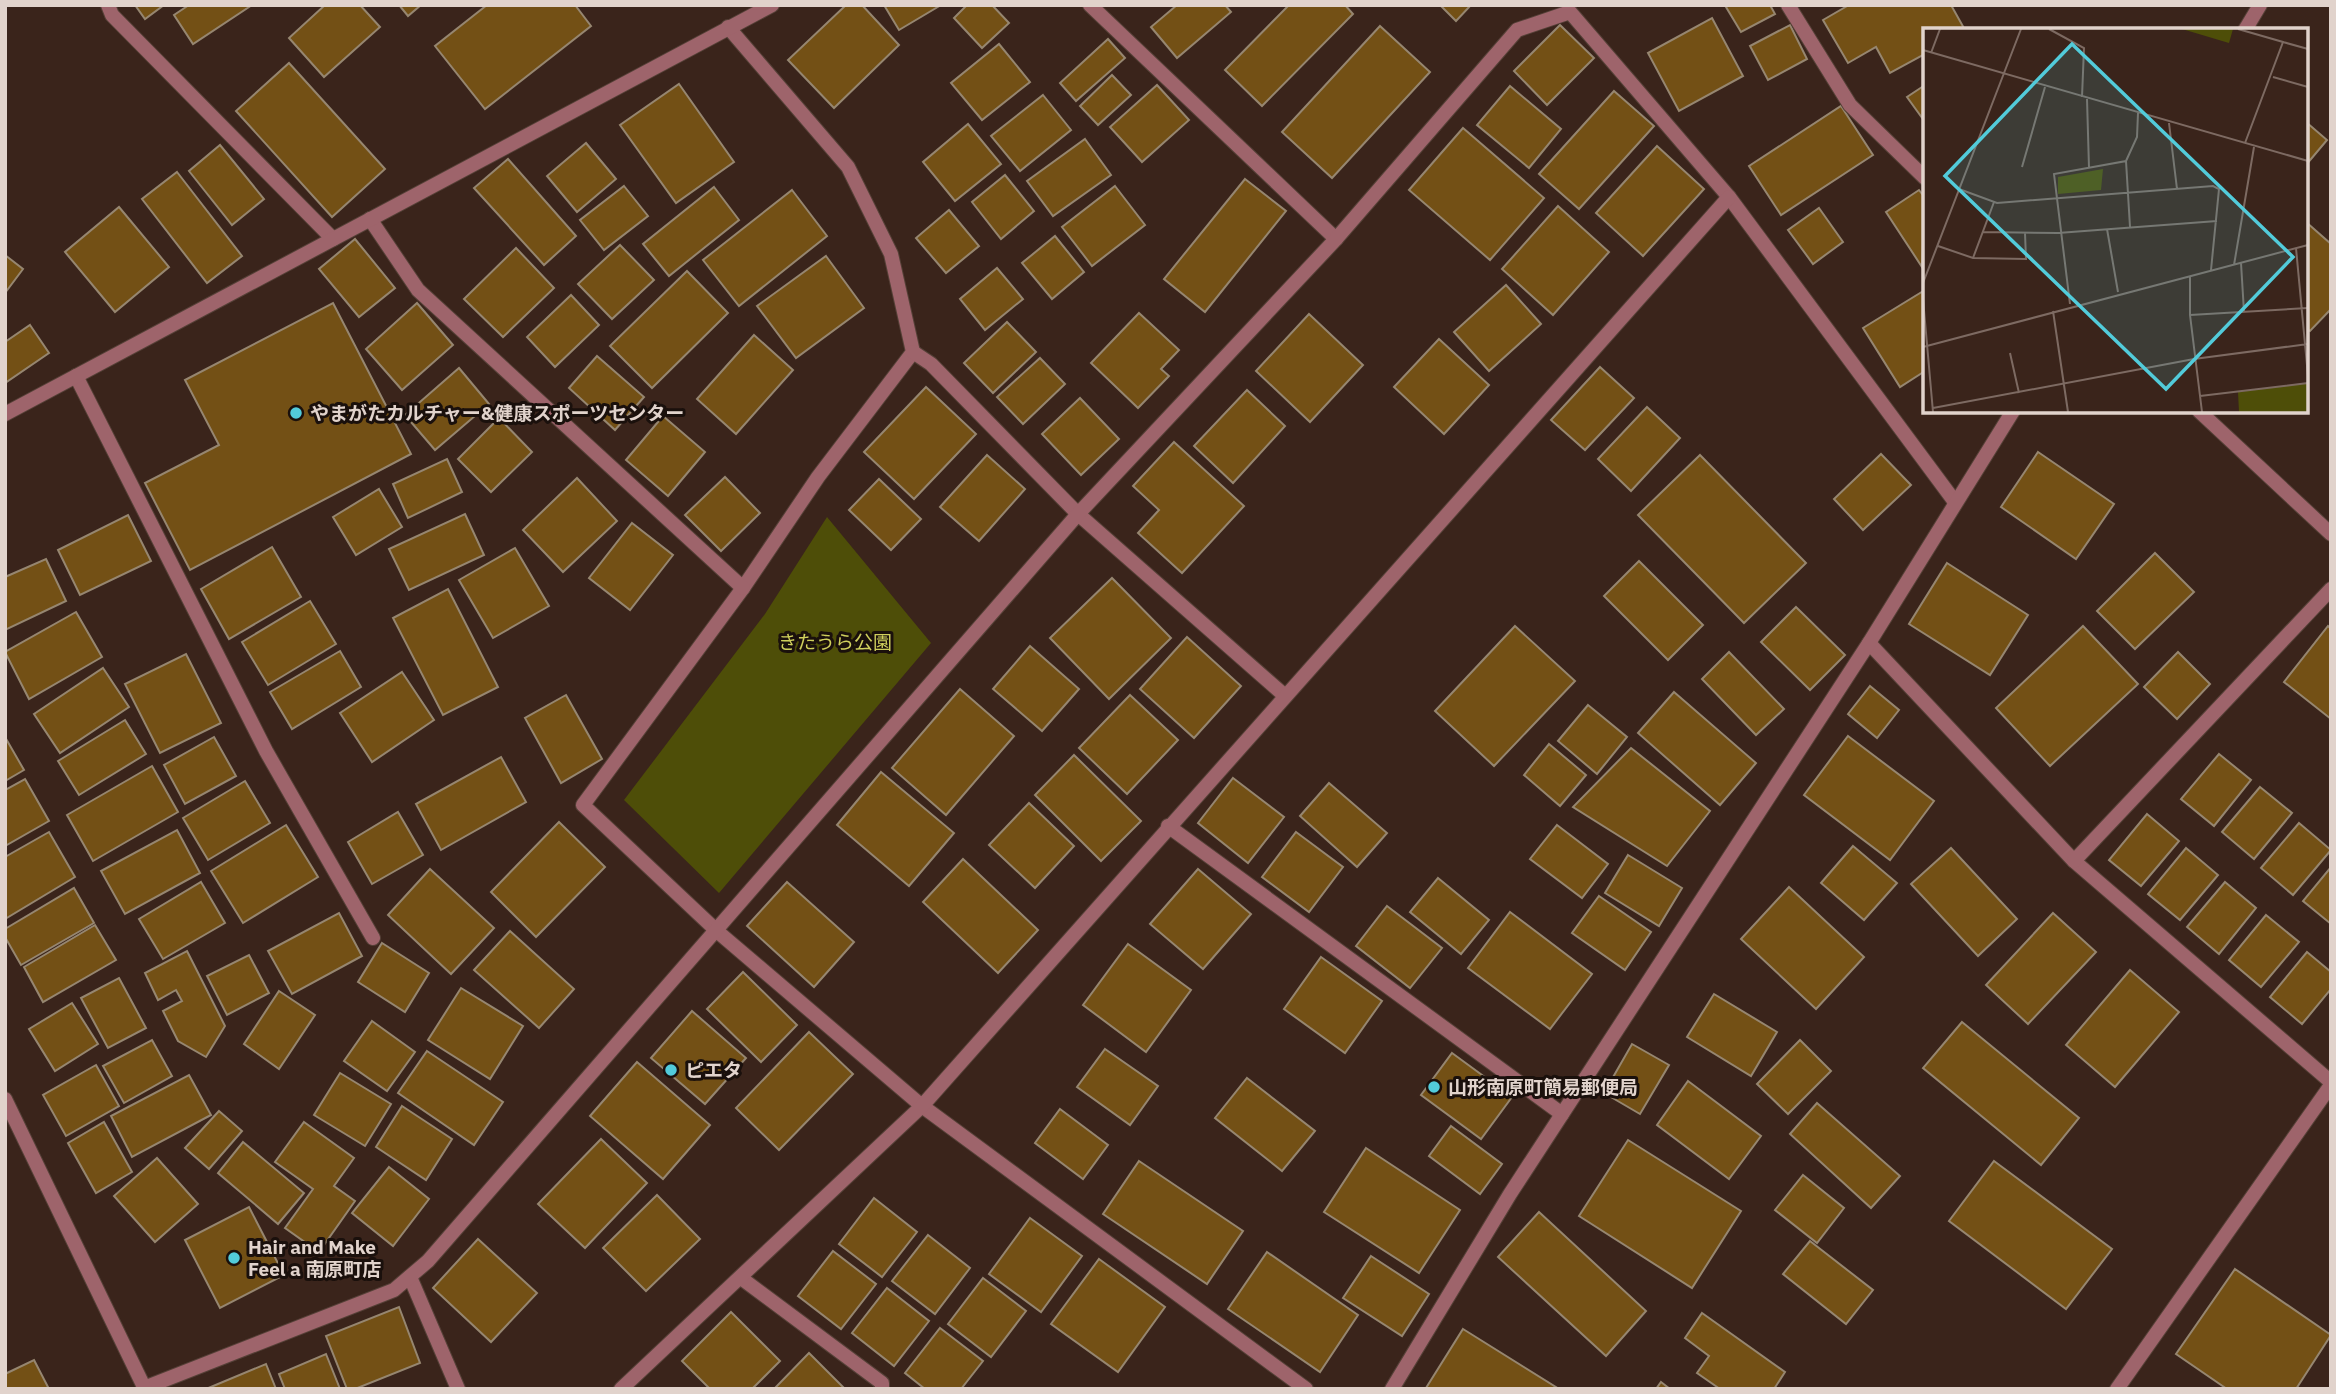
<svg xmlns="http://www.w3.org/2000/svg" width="2336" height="1394" font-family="'IBM Plex Sans','Noto Sans JP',sans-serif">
<rect width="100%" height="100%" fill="#3a241b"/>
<polygon fill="#4e4e08" points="827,517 931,643 719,893 624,800 765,614"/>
<g fill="#735015" stroke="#968670" stroke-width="2">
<polygon points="135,5 164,5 145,19"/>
<polygon points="189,5 252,5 193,44 174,15"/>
<polygon points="325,5 360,5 380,27 324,77 289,38"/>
<polygon points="399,5 421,5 408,16"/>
<polygon points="487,5 575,5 591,26 485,109 435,46"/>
<polygon points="846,5 862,5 899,45 834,108 788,60"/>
<polygon points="884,5 941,5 899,30"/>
<polygon points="967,5 992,5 1009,23 982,48 954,18"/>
<polygon points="1177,5 1225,5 1231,12 1177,58 1151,27"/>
<polygon points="1289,5 1345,5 1353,14 1262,106 1225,70"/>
<polygon points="1440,5 1471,5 1456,21"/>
<polygon points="1729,5 1770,5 1775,14 1741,32 1726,7"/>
<polygon points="1849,5 1951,5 1965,30 1925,30 1925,54 1890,73 1876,47 1848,63 1823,20"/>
<polygon points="1712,18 1743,76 1679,111 1648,53"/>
<polygon points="1560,25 1594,58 1547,105 1514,71"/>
<polygon points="1790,25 1807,59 1768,80 1750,46"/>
<polygon points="1380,26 1430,72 1332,178 1282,132"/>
<polygon points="1108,39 1125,58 1076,101 1060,83"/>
<polygon points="999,44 1030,82 982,120 951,83"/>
<polygon points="289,63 385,169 332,217 236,111"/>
<polygon points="1112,75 1131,95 1098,125 1080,106"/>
<polygon points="679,84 734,162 676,203 620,125"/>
<polygon points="1157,85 1189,120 1142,162 1110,127"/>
<polygon points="1925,85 1925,122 1907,97"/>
<polygon points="1510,86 1561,129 1529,168 1477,125"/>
<polygon points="1614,91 1654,126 1579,209 1539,174"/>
<polygon points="1043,95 1071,130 1020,171 991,136"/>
<polygon points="1841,106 1873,155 1781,215 1749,166"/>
<polygon points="2306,122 2327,140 2306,165"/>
<polygon points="968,124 1001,164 955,201 923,162"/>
<polygon points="1463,128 1544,198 1490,260 1409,190"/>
<polygon points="1085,139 1111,175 1053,216 1027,181"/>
<polygon points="586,143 616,179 577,212 547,176"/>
<polygon points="220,145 264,199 232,225 189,171"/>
<polygon points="1657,146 1704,189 1643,256 1596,213"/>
<polygon points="508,159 576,236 544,265 474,188"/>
<polygon points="177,172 242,256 207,283 142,199"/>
<polygon points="1005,175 1034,211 1001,239 972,202"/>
<polygon points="1245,179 1286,211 1205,312 1164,279"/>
<polygon points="624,186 648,216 604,250 580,220"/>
<polygon points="1115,186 1145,225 1092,266 1062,227"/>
<polygon points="714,187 739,220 669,276 643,244"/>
<polygon points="792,190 827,236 739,306 703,260"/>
<polygon points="1919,190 1925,198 1922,267 1886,212"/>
<polygon points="1558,206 1609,252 1553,315 1502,269"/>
<polygon points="119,207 169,267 115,312 65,252"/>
<polygon points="1819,208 1843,242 1813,264 1788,230"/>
<polygon points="949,210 979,246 946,273 916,238"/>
<polygon points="2306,222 2331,244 2331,309 2310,331 2306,328"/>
<polygon points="1055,236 1084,272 1052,299 1022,263"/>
<polygon points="355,239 395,288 359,317 319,269"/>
<polygon points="620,245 654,280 612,319 578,284"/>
<polygon points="516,248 554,288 503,337 464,299"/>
<polygon points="5,255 23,269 5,293"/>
<polygon points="826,256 864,308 796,358 757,306"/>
<polygon points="997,268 1023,299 985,330 960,299"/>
<polygon points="687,271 728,313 652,388 610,346"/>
<polygon points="1506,285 1541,324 1489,371 1454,332"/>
<polygon points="1925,290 1925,371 1900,387 1863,328"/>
<polygon points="571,295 599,325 555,367 527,337"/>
<polygon points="333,303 411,454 190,570 145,483 219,445 185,380"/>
<polygon points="417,303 453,345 402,390 366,349"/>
<polygon points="1139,313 1179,350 1161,369 1169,376 1138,408 1091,363"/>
<polygon points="1309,314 1363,365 1310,422 1256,371"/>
<polygon points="1007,322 1036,352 993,393 964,363"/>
<polygon points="30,325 49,353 5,383 5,342"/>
<polygon points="754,335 793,370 736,434 697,399"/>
<polygon points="1439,339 1489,385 1444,434 1394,387"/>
<polygon points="597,356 644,397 615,430 569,388"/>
<polygon points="1040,358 1065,384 1023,424 997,397"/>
<polygon points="1600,367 1634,398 1585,450 1551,420"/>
<polygon points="459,368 489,404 435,450 405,415"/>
<polygon points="926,387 976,434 914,499 864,452"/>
<polygon points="1247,390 1285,426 1233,483 1194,446"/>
<polygon points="1080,398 1119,439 1081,475 1042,434"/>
<polygon points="1647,407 1680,438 1631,491 1598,459"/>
<polygon points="663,416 705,452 668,496 626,460"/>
<polygon points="499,418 532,452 491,492 458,459"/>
<polygon points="1174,442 1244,506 1182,573 1138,533 1159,510 1133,486"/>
<polygon points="2038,452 2114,504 2076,559 2001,507"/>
<polygon points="1881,454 1911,485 1863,530 1834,499"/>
<polygon points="987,455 1025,489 979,541 940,507"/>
<polygon points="1700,455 1806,563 1744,623 1638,515"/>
<polygon points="447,459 462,492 408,518 393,484"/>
<polygon points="725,477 760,513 721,551 685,515"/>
<polygon points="577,478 617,521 563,572 523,530"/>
<polygon points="879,479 921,519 891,550 849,510"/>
<polygon points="379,489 402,527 356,555 333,517"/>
<polygon points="465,514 484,555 409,590 389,549"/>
<polygon points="128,515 151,561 80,595 58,550"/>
<polygon points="632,523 673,555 630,610 589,578"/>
<polygon points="272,547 301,597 229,639 201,589"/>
<polygon points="515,548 549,606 493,638 459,580"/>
<polygon points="2155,553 2194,592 2135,649 2097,611"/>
<polygon points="46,559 66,601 5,630 5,577"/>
<polygon points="1639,561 1703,625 1668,660 1604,596"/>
<polygon points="1947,563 2028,615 1990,675 1909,624"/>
<polygon points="1112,578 1171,638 1109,699 1050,638"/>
<polygon points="448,589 498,687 443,715 393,618"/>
<polygon points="310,601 336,644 268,685 242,642"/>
<polygon points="1796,607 1845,655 1810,690 1761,642"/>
<polygon points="76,612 102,657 29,699 5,652"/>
<polygon points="1515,626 1575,681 1494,766 1435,711"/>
<polygon points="2083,626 2138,684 2050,766 1996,708"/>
<polygon points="2328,626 2331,629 2331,719 2284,682"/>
<polygon points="1187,637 1241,686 1194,738 1140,689"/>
<polygon points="1030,646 1079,689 1042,731 993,689"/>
<polygon points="340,651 361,687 292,729 270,692"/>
<polygon points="1729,652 1784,709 1756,735 1702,679"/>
<polygon points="2178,652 2210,684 2177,719 2144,687"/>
<polygon points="186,654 221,723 160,753 125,684"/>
<polygon points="103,668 129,707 60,753 34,714"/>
<polygon points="402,672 434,720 372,762 340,713"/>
<polygon points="1870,686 1899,710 1877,738 1848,714"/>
<polygon points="960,689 1014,736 946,815 892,768"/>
<polygon points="1674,692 1756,763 1720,805 1638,733"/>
<polygon points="566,695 602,759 561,783 525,718"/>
<polygon points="1130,695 1178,740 1127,794 1079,748"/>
<polygon points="1588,705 1627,737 1597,774 1558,741"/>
<polygon points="125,720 146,754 79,795 58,761"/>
<polygon points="1848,736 1934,801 1890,860 1804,795"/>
<polygon points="5,737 24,770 5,781"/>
<polygon points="214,737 236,776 185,804 164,765"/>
<polygon points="1549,744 1586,775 1560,806 1524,775"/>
<polygon points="1631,748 1710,811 1667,866 1573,807"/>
<polygon points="2219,754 2251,780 2214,826 2181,799"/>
<polygon points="1074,755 1141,821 1101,861 1035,795"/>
<polygon points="501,757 526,802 441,850 416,804"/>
<polygon points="152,766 178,812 93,861 67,815"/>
<polygon points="881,772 954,833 909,886 837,825"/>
<polygon points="1233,778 1284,817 1248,863 1198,823"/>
<polygon points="25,779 49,821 5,846 5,790"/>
<polygon points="245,781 270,823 208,860 183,818"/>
<polygon points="1329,783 1387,833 1357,867 1300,816"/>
<polygon points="2260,787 2292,813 2254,859 2222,832"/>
<polygon points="1029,803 1074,846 1035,888 989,845"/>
<polygon points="398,812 423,855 372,884 348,842"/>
<polygon points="2147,814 2179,841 2141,886 2109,860"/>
<polygon points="559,822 605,867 536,937 491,892"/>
<polygon points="2299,823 2331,850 2293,895 2261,868"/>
<polygon points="286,825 318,877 243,923 211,871"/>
<polygon points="1557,825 1608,864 1582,898 1530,859"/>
<polygon points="177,830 200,873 125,914 101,871"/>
<polygon points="49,832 75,877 5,919 5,857"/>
<polygon points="1296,832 1343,867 1309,912 1262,877"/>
<polygon points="1853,846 1897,883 1864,920 1821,883"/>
<polygon points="1951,848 2017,919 1978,956 1911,884"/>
<polygon points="2186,848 2218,875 2180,920 2148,894"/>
<polygon points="1628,855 1682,888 1659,926 1605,893"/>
<polygon points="963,859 1038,930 998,973 923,902"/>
<polygon points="2331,867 2331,924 2303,901"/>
<polygon points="430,869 494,928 451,974 388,915"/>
<polygon points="1198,869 1251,914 1203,969 1150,924"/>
<polygon points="1438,878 1489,920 1461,954 1410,912"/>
<polygon points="201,882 225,923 163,959 139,919"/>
<polygon points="787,882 854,942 814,987 747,926"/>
<polygon points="2225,882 2256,908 2219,954 2187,927"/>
<polygon points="1789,887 1864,957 1816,1009 1741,939"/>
<polygon points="74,888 94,923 21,965 5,937 5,929"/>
<polygon points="1599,896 1651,932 1625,970 1572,933"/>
<polygon points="1387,906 1442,948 1410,988 1356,946"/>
<polygon points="1510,912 1592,974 1550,1029 1468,968"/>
<polygon points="339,913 362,956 292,994 268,951"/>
<polygon points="2053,913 2096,952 2028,1024 1986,985"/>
<polygon points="2266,915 2299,942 2261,987 2229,960"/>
<polygon points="95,925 116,960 43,1002 24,967"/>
<polygon points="510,931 574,989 539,1028 474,970"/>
<polygon points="382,943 429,973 405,1012 358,982"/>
<polygon points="1128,944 1191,990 1146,1052 1083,1005"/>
<polygon points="187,951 225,1026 206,1057 178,1041 163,1011 182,1001 176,990 158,1000 145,973"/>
<polygon points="2307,952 2331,972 2331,989 2302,1024 2270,997"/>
<polygon points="249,955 269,993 227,1015 207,976"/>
<polygon points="1321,957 1382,1001 1345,1053 1284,1009"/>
<polygon points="2130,970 2179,1012 2115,1087 2066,1045"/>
<polygon points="743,972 797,1025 761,1062 707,1009"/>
<polygon points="119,978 146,1028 108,1048 81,998"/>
<polygon points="461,988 523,1026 490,1079 428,1040"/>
<polygon points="279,991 315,1015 279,1069 244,1044"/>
<polygon points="1714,994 1777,1032 1751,1076 1687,1037"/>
<polygon points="72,1003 98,1044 55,1071 29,1029"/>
<polygon points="692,1011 746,1058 705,1104 651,1058"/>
<polygon points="372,1021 415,1052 387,1091 344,1061"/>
<polygon points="1962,1022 2079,1118 2041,1165 1923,1068"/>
<polygon points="809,1032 853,1074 779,1150 736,1108"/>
<polygon points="152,1040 172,1076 124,1103 103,1066"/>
<polygon points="1800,1040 1831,1071 1788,1114 1757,1084"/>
<polygon points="1632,1044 1669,1065 1640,1114 1604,1093"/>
<polygon points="1105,1049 1158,1086 1130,1125 1077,1087"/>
<polygon points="427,1051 503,1102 474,1145 398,1093"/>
<polygon points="1452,1053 1512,1097 1481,1139 1421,1095"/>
<polygon points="637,1062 710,1125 663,1179 590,1116"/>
<polygon points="96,1065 119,1106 66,1136 43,1095"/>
<polygon points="340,1073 391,1104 365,1146 314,1115"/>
<polygon points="189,1075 211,1115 132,1157 111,1116"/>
<polygon points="1247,1078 1315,1131 1282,1171 1215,1118"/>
<polygon points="1688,1081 1761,1136 1729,1179 1657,1125"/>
<polygon points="1817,1103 1900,1176 1871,1208 1790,1134"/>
<polygon points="402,1106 452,1139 426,1180 376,1147"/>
<polygon points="1060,1109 1108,1145 1083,1179 1035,1143"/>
<polygon points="219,1111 242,1131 209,1169 185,1148"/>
<polygon points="104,1122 132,1172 96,1193 68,1143"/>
<polygon points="304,1122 354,1158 334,1186 355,1201 319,1252 285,1228 313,1189 275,1162"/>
<polygon points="1451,1126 1502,1164 1480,1194 1429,1156"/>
<polygon points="601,1139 647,1183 585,1248 538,1204"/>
<polygon points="1628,1140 1741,1211 1692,1288 1579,1216"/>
<polygon points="243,1142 304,1193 278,1224 218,1173"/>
<polygon points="1366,1148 1460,1210 1419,1273 1324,1212"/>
<polygon points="157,1158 198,1204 155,1242 114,1196"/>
<polygon points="1139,1161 1243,1231 1207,1284 1103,1214"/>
<polygon points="1994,1161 2112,1249 2066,1309 1949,1221"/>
<polygon points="389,1167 429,1199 393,1246 352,1213"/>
<polygon points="1803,1175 1844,1208 1817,1243 1775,1210"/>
<polygon points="657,1195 700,1239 646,1291 603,1248"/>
<polygon points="874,1198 917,1232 882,1277 839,1244"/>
<polygon points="249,1207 284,1275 220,1308 185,1240"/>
<polygon points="1539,1212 1646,1311 1606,1356 1498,1257"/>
<polygon points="1030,1218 1082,1256 1041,1312 989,1274"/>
<polygon points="928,1235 970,1268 935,1314 892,1281"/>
<polygon points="478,1239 537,1293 491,1342 433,1288"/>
<polygon points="1810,1241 1873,1290 1846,1324 1783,1274"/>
<polygon points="833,1251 876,1284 841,1329 798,1296"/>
<polygon points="1267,1252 1358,1315 1320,1372 1228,1309"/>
<polygon points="1371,1256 1429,1294 1402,1336 1343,1298"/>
<polygon points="1099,1259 1165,1307 1118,1372 1051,1324"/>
<polygon points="2235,1269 2331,1335 2296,1389 2227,1389 2176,1354"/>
<polygon points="983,1278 1026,1311 991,1357 948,1324"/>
<polygon points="887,1288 929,1321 894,1366 852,1333"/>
<polygon points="399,1307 420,1363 355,1389 347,1389 326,1336"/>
<polygon points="731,1312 780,1361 752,1389 710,1389 682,1361"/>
<polygon points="1702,1313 1785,1372 1774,1389 1720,1389 1697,1373 1709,1356 1685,1338"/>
<polygon points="940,1328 983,1361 961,1389 925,1389 905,1373"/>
<polygon points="1463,1329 1559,1389 1426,1388"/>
<polygon points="809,1353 845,1389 774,1389"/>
<polygon points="326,1354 340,1389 285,1389 279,1374"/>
<polygon points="34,1360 49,1389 5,1389 5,1374"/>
<polygon points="266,1364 276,1389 206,1389"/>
<polygon points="1661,1382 1670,1389 1656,1389"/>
</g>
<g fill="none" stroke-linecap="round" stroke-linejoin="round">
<defs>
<g id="lane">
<polyline points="108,5 112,15 333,239"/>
<polyline points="1090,5 1336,239"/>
<polyline points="1788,5 1850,105 1925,178"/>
<polyline points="728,27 848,167 891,254 913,352 818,477 743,588 583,805 718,932 922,1106 1306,1389"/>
<polyline points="2245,30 2260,5"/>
<polyline points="370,219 418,290 743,588"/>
<polyline points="913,352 931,364 1078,514 1284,695"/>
<polyline points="76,376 266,751 373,938"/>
<polyline points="2199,411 2331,534"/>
<polyline points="5,414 772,5"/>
<polyline points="1869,643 2074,861 2331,1082"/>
<polyline points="1168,826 1562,1114"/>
<polyline points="2074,861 2331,589"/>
<polyline points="410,1277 458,1389"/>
<polyline points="741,1278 882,1383 882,1389"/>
<polyline points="144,1388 394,1290 428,1261 1078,514 1336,239 1517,30 1570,12 1729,197 1955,502"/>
<polyline points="621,1389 922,1106 1729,197"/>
<polyline points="1392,1389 1510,1194 1869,643 2013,411"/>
</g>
<g id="street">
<polyline points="5,1099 145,1389"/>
<polyline points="2117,1389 2331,1085"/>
</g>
</defs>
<use href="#lane" stroke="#554037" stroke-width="16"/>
<use href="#street" stroke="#554037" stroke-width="16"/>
<use href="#lane" stroke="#9e646b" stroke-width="14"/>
<use href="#street" stroke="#9e646b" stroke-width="14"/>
</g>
<g fill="#52cbda" stroke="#1a100c" stroke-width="2.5">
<circle cx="296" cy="413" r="7"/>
<circle cx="671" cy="1070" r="7"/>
<circle cx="1434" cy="1087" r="7"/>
<circle cx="234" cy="1258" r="7"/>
</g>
<g text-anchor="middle" stroke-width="6" stroke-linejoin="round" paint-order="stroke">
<g font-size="19" font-weight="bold" fill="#e1d3cc" stroke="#1a100c" text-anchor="start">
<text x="310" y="420">やまがたカルチャー&amp;健康スポーツセンター</text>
<text x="685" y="1077">ピエタ</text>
<text x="1448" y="1094">山形南原町簡易郵便局</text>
<text x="248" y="1254">Hair and Make<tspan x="248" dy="22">Feel a 南原町店</tspan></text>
</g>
<g font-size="19" fill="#d0d05d" stroke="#1a100c">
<text x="835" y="649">きたうら公園</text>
</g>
</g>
<g transform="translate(1923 28)">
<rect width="385" height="385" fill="#3a241b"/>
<path d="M259 1H310L306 15ZM180 141 178 162 135 166V149ZM385 355V384H316L315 364Z" fill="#4e4e08"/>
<path fill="none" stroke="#7d6a62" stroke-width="2" d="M126 1 161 20 159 69M315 1 360 14 322 115M360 14 385 21M0 22 385 133M8 25 17 1M350 49 385 59M164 71 166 140M246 95 254 161M203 133 207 199M99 139 122 59M36 161 74 175 290 158 296 161 288 242M184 201 195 264M60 204 135 205 294 193M15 218 50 230 103 231 102 205M373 220 385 348M50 230 71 174M318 235 321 284M311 237 331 119M267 248V287L279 384M0 255 98 1M0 271 10 384M147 276 131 146 203 133 214 109 215 85M130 283 145 384M267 287 385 280M0 319 385 217M87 325 96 365M277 368 385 355M10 380 271 331 385 316"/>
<path fill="#52cbda" fill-opacity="0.15" stroke="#52cbda" stroke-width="3.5" d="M149 16 370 229 243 361 22 148Z"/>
<rect width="385" height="385" fill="none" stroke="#e1d3cc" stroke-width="3.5"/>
</g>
<rect width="2336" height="1394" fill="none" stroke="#e1d3cc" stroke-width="14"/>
</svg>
